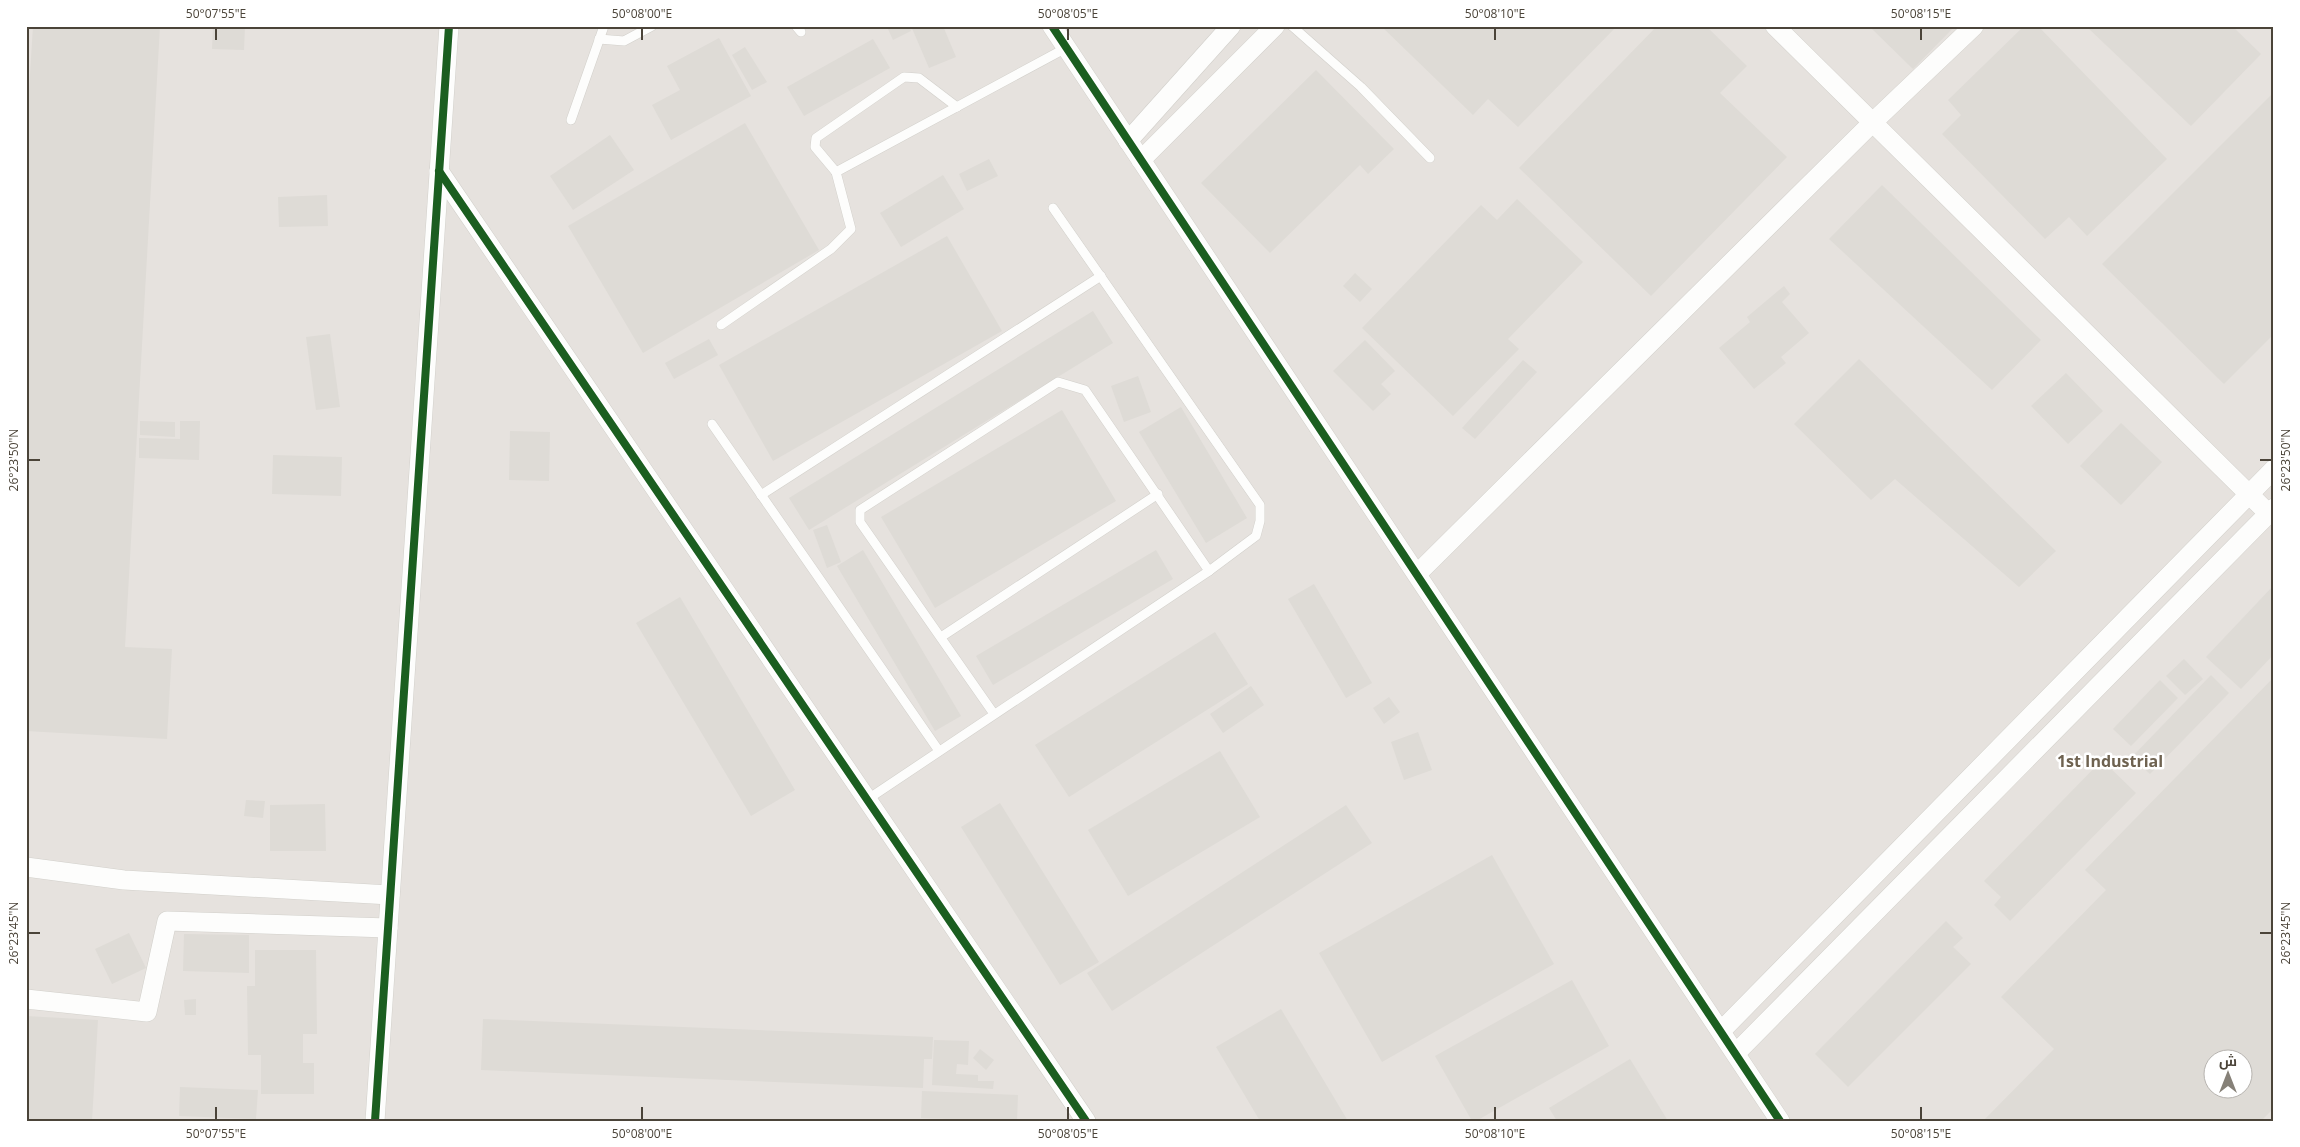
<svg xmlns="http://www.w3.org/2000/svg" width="2300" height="1147" font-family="'Open Sans',Cairo,sans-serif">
<rect width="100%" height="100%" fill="#f4f2ee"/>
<path fill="#e6e2de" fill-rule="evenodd" d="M26 26H2274V1121H26ZM2212 1060H2242V1090H2212Z"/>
<g fill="#dedbd6" fill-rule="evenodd">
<polygon points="33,26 160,26 125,647 172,649 167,739 26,731 26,138"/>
<polygon points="213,26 245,26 244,50 212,49"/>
<polygon points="890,26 908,26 911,31 893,40 887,27"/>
<polygon points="911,26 943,26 956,57 929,68"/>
<polygon points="1381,26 1617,26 1518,127 1488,99 1473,115"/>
<polygon points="1657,26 1706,26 1747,66 1720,93 1787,157 1651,296 1519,168"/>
<polygon points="1869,26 1955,26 1913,69"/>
<polygon points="2024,26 2038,26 2167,159 2087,236 2069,217 2045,239 1942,134 1961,115 1948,100"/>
<polygon points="2086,26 2232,26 2261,54 2191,126"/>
<polygon points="719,38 751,96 671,140 652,105 680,90 667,66"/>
<polygon points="873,39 890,68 804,116 787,87"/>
<polygon points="745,47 767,82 752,90 732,55"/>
<polygon points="1316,70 1394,149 1368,174 1360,165 1270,253 1201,183"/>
<polygon points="2274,92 2274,334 2224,384 2102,264"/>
<polygon points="745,123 819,250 643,353 568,226"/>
<polygon points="610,135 634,170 573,210 550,176"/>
<polygon points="989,159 998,176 967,191 959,174"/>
<polygon points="943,175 964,209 901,247 880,213"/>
<polygon points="1882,185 2041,340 1992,390 1829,239"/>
<polygon points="327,195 328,226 279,227 278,197"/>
<polygon points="1517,199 1583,262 1508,339 1519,349 1453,416 1362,328 1481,205 1497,220"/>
<polygon points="947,236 1002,331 773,461 719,365"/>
<polygon points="1355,273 1372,289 1360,302 1343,286"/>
<polygon points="1784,286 1790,294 1782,302 1809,333 1781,357 1786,363 1754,389 1719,348 1750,322 1747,317"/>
<polygon points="1093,311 1113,343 809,530 789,498"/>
<polygon points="330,334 340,407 316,410 306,337"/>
<polygon points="709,339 718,355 674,379 665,363"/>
<polygon points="1365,340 1395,371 1381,384 1391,394 1373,411 1333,371"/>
<polygon points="1859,359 2056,551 2019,587 1895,479 1871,500 1794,424"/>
<polygon points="1523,360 1537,372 1475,439 1462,428"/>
<polygon points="2066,373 2103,411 2068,444 2031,406"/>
<polygon points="1138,376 1151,412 1124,422 1111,386"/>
<polygon points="1181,407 1247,518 1206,543 1139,432"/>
<polygon points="1062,410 1116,501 935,608 881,517"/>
<polygon points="140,421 175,422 175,437 140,435"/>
<polygon points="180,421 200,421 199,460 139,458 139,438 180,439"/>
<polygon points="2121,423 2162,462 2121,505 2080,466"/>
<polygon points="510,431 550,432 549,481 509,480"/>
<polygon points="273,455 342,457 341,496 272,494"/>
<polygon points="827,525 841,562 827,568 813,530"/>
<polygon points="863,550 961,716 935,731 837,566"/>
<polygon points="1156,550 1173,579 993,685 976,656"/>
<polygon points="1314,584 1372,683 1346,698 1288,599"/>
<polygon points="2274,585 2274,654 2241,689 2206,657"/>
<polygon points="680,597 795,790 751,816 636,623"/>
<polygon points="1215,632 1248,684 1069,797 1035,745"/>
<polygon points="2184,659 2203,679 2185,695 2166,676"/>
<polygon points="2211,675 2229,693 2150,774 2132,757"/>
<path d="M2274 677V1108L2261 1121H1983L2054 1049 2001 997 2106 890 2085 870ZM2212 1060H2242V1090H2212Z"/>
<polygon points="2160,680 2178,698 2131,746 2113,729"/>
<polygon points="1251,686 1264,705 1223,733 1210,714"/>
<polygon points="1389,697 1400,712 1384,724 1373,708"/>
<polygon points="1418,732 1432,770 1404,780 1391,742"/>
<polygon points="1220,751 1260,817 1128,896 1088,830"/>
<polygon points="2102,760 2136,793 2010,921 1994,905 2001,897 1984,881"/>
<polygon points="246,800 265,801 263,818 244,816"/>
<polygon points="1000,803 1099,962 1060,985 961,827"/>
<polygon points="325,804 326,851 270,851 270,805"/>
<polygon points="1346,805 1372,843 1112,1011 1087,973"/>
<polygon points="1492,855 1554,964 1382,1062 1319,953"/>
<polygon points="1946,921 1963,938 1953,947 1971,964 1848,1087 1815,1054"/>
<polygon points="129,933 146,968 112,984 95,949"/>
<polygon points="184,934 249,935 249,973 183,971"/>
<polygon points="255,950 316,950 317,1034 303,1034 303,1063 314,1063 314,1094 261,1094 261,1055 248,1055 247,986 255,986"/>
<polygon points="1572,980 1609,1046 1476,1121 1472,1121 1435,1056"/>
<polygon points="196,999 196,1015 185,1015 184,1000"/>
<polygon points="1281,1009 1348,1121 1260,1121 1216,1047"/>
<polygon points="26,1016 98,1020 92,1121 26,1121"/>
<polygon points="483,1019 933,1037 932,1059 924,1059 923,1088 481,1070"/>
<polygon points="934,1040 969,1041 968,1065 957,1064 956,1074 978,1075 978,1081 994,1081 993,1089 932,1085"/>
<polygon points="980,1049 994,1060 986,1070 973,1058"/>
<polygon points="1630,1059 1668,1121 1557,1121 1549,1108"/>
<polygon points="180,1087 258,1090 256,1119 179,1116"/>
<polygon points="922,1091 1018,1095 1017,1121 921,1118"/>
</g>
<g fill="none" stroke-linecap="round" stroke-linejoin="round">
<defs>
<g id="lane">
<polyline points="796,26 801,32"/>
<polyline points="1292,26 1361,87 1430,158"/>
<polyline points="599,39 624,41 652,26"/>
<polyline points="571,120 604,26"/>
<polyline points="836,172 815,147 816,138 904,77 919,78 957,107"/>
<polyline points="1053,208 1260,505 1260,521 1256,536 1209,571"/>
<polyline points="721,325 831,249 851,229 836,172 1066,48"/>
<polyline points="712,424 939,751"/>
<polyline points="761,495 1101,276"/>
<polyline points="941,637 1158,494"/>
<polyline points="868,799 1209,571 1085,390 1058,382 860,510 860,522 994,714"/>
</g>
<g id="street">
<polyline points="1052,26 1780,1121"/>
<polyline points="1775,26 2268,513"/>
<polyline points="1128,141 1231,26"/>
<polyline points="1141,160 1275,26"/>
<polyline points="439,171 1086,1121"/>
<polyline points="1417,574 1873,122 1974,26"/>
<polyline points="26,867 124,880 390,895"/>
<polyline points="26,999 147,1012 167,921 388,928"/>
<polyline points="1721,1031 2274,469"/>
<polyline points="1736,1053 2274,508"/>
<polyline points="375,1121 449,26"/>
</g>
</defs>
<use href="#lane" stroke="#d2d0cb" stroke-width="10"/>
<use href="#street" stroke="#d2d0cb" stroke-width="20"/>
<use href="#lane" stroke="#fdfdfc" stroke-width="9"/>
<use href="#street" stroke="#fdfdfc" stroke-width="19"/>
<defs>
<g id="cycleway">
<polyline points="1052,26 1780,1121"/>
<polyline points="439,171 1086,1121"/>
<polyline points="375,1121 449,26"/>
</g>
</defs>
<use href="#cycleway" stroke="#fff" stroke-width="11"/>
<use href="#cycleway" stroke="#1b5e20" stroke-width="8"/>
</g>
<path fill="none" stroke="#4b4439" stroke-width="2" d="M216 28V40M642 28V40M1068 28V40M1495 28V40M1921 28V40M28 460H40M2260 460H2272M28 933H40M2260 933H2272M216 1107V1120M642 1107V1120M1068 1107V1120M1495 1107V1120M1921 1107V1120"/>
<g text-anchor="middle" stroke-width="5" stroke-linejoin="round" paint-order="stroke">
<g font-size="16" font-weight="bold" fill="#6e6250" stroke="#fff">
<text x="2110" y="767">1st Industrial</text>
</g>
</g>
<rect width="2300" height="1147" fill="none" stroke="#ffffff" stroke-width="55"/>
<g transform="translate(2228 1074)"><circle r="24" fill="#ffffff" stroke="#b7b4b0"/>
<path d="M0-4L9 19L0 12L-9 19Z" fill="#868178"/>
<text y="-8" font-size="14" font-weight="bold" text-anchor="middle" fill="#4b4439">ش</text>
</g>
<rect x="28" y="28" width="2244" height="1092" fill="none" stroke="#4b4439" stroke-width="2"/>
<g font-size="12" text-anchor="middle" fill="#4b4439">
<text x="216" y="18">50°07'55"E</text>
<text x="642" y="18">50°08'00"E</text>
<text x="1068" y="18">50°08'05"E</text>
<text x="1495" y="18">50°08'10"E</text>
<text x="1921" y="18">50°08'15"E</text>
<text transform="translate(14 460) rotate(-90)" y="4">26°23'50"N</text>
<text transform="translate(2286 460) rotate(-90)" y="4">26°23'50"N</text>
<text transform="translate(14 933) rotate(-90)" y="4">26°23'45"N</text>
<text transform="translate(2286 933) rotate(-90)" y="4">26°23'45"N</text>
<text x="216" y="1138">50°07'55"E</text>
<text x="642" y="1138">50°08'00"E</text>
<text x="1068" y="1138">50°08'05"E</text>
<text x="1495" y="1138">50°08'10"E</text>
<text x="1921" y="1138">50°08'15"E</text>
</g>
</svg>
